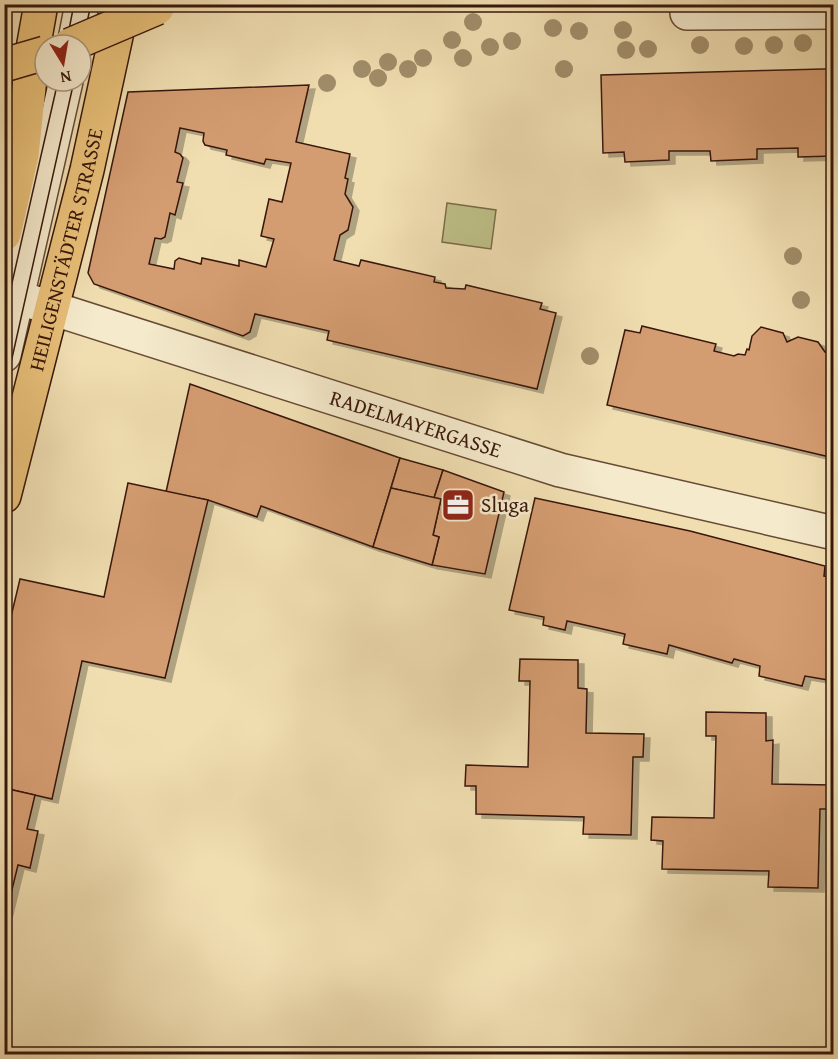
<svg xmlns="http://www.w3.org/2000/svg" width="838" height="1059" font-family="'Gentium Book Plus',serif">
<defs>
<filter id="shadow"><feDropShadow dx="6" dy="4" stdDeviation="0" flood-color="#0004"/></filter>
</defs>
<rect width="100%" height="100%" fill="#f0deb1"/>
<filter id="stains"><feTurbulence type="fractalNoise" baseFrequency=".00333" numOctaves="4"/><feColorMatrix values="0 0 0 0 .2 0 0 0 0 .09 0 0 0 0 .02 0 0 0 .5 -.17"/></filter>
<radialGradient id="worn" r=".72"><stop offset=".6" stop-color="#630" stop-opacity="0"/><stop offset="1" stop-color="#630" stop-opacity=".3"/></radialGradient>
<polygon fill="#bec088" stroke="#7b6c4a" stroke-width="1.5" points="447,203 496,210 491,249 442,242"/>
<g fill="#d49c71" stroke="#38180b" stroke-width="1.5" fill-rule="evenodd" filter="url(#shadow)">
<polygon points="823,69 834,69 834,156 798,157 798,148 757,149 757,159 711,161 710,151 669,151 669,160 625,162 624,152 603,153 601,75"/>
<path d="M309 85 296 142 350 154 345 178 348 179 345 194 353 207 348 230 340 235 334 260 359 266 361 260 435 277 434 282 445 284 446 288 465 289 466 285 542 303 540 309 556 313 537 389 327 340 329 331 255 314 250 332 243 336 94 284 88 273 128 92ZM180 128 204 133 203 141 205 145 227 150 226 155 264 164 266 159 291 163 282 202 269 199 261 236 274 239 266 267 239 260V266L202 258 201 264 179 258 175 261 174 269 149 264 155 238 161 239 165 237 170 213 175 215 183 183 177 182 183 158 180 154 175 152Z"/>
<polygon points="642,326 716,344 714,351 734,356 738,354 745,355 747,349 749,350 752,336 761,327 783,333 787,342 798,337 818,342 825,352 834,354 834,458 607,405 625,330 640,333"/>
<polygon points="190,384 400,458 373,547 261,506 257,517 208,500 166,492"/>
<polygon points="400,458 443,470 434,498 391,488"/>
<polygon points="443,470 504,492 485,574 432,565 439,537 433,535 441,499 434,498"/>
<polygon points="128,483 208,500 165,678 82,661 52,799 4,788 4,646 20,579 104,597"/>
<polygon points="391,488 441,499 433,535 439,537 432,565 373,547"/>
<polygon points="535,498 690,531 825,566 824,576 834,577 834,681 805,676 802,686 759,676 760,666 734,659 732,663 669,645 667,654 623,644 625,634 567,621 565,630 543,625 544,617 509,610"/>
<polygon points="520,659 578,660 578,688 587,689 586,733 644,734 643,757 633,757 631,835 583,834 584,817 476,814 476,786 465,786 466,765 528,767 530,681 519,681"/>
<polygon points="706,712 766,713 766,741 773,740 772,784 832,785 831,809 820,809 818,888 768,887 769,871 662,869 663,841 651,840 652,817 714,818 716,736 706,736"/>
<polygon points="4,788 35,795 27,829 38,831 30,868 18,865 6,914"/>
</g>
<g fill="none" stroke-linecap="round" stroke-linejoin="round">
<defs>
<g id="minor">
<polyline points="687,4 687,13 834,12"/>
<polyline points="74,45 82,4"/>
<path id="s1" d="M4 293 560 470 834 533"/>
<polyline points="4,355 66,81"/>
</g>
<g id="major">
<polyline points="4,234 22,155 33,49 41,4"/>
<path id="s2" d="M4 496 87 170 123 4"/>
</g>
</defs>
<use href="#minor" stroke="#664a34" stroke-width="36"/>
<use href="#major" stroke="#38180b" stroke-width="36"/>
<use href="#minor" stroke="#f5eacc" stroke-width="33"/>
<use href="#major" stroke="#e8bf78" stroke-width="33"/>
<g stroke="#38180b" stroke-width="1.5">
<polyline points="66,45 74,4"/>
<polyline points="81,50 91,4"/>
<polyline points="4,318 58,81"/>
<polyline points="4,394 74,81"/>
</g>
<defs>
<g id="major-bridge">
<polyline points="70,45 157,8"/>
<polyline points="4,65 45,53"/>
</g>
</defs>
<use href="#major-bridge" stroke="#38180b" stroke-width="36" stroke-linecap="butt"/>
<use href="#major-bridge" stroke="#e8bf78" stroke-width="33"/>
</g>
<g fill="#a18d6a">
<circle cx="473" cy="22" r="9"/>
<circle cx="553" cy="28" r="9"/>
<circle cx="623" cy="30" r="9"/>
<circle cx="579" cy="31" r="9"/>
<circle cx="452" cy="40" r="9"/>
<circle cx="512" cy="41" r="9"/>
<circle cx="803" cy="43" r="9"/>
<circle cx="700" cy="45" r="9"/>
<circle cx="774" cy="45" r="9"/>
<circle cx="744" cy="46" r="9"/>
<circle cx="490" cy="47" r="9"/>
<circle cx="648" cy="49" r="9"/>
<circle cx="626" cy="50" r="9"/>
<circle cx="423" cy="58" r="9"/>
<circle cx="463" cy="58" r="9"/>
<circle cx="388" cy="62" r="9"/>
<circle cx="362" cy="69" r="9"/>
<circle cx="408" cy="69" r="9"/>
<circle cx="564" cy="69" r="9"/>
<circle cx="378" cy="78" r="9"/>
<circle cx="327" cy="83" r="9"/>
<circle cx="793" cy="256" r="9"/>
<circle cx="801" cy="300" r="9"/>
<circle cx="590" cy="356" r="9"/>
</g>
<defs>
<symbol id="office-square" viewBox="-11 -11 22 22"><rect x="-9" y="-9" width="18" height="18" rx="4" fill="#8f2418" stroke="#f5eacc"/><path d="M-6-3h4V-5.5h4V-3h4V5H-6ZM-1-4.5V-3h2v-1.5ZM-6 0V1H6V0Z" fill="#fff"/></symbol>
</defs>
<g fill-rule="evenodd">
<use href="#office-square" x="439" y="486" width="38" height="38"/>
</g>
<g text-anchor="middle" stroke-width="5" stroke-linejoin="round" paint-order="stroke">
<g font-size="21" fill="#38180b" stroke="#f5eacc">
<text dy="7" stroke="none"><textPath href="#s2" startOffset="254">HEILIGENSTÄDTER STRASSE</textPath></text>
<text dy="7" stroke="none"><textPath href="#s1" startOffset="432">RADELMAYERGASSE</textPath></text>
</g>
<g font-size="21" fill="#38180b" stroke="#f5eacc" text-anchor="start">
<text x="481" y="512">Sluga</text>
</g>
</g>
<rect width="838" height="1059" fill="none" stroke="#f0deb1" stroke-width="24"/>
<rect x="6" y="6" width="826" height="1047" fill="none" stroke="#38180b" stroke-width="3"/>
<rect x="12" y="12" width="814" height="1035" fill="none" stroke="#38180b" stroke-width="1.5"/>
<g transform="translate(63 63) rotate(169)"><circle r="28" fill="#f5eacc" stroke="#a9967f" stroke-width="1.5"/>
<path d="M0-4.5L10 22L0 15L-10 22Z" fill="#8f2418"/>
<text y="-9" font-size="16" font-weight="bold" text-anchor="middle" fill="#38180b">N</text>
</g>
<rect width="100%" height="100%" filter="url(#stains)"/>
<rect width="100%" height="100%" fill="url(#worn)"/>
</svg>
